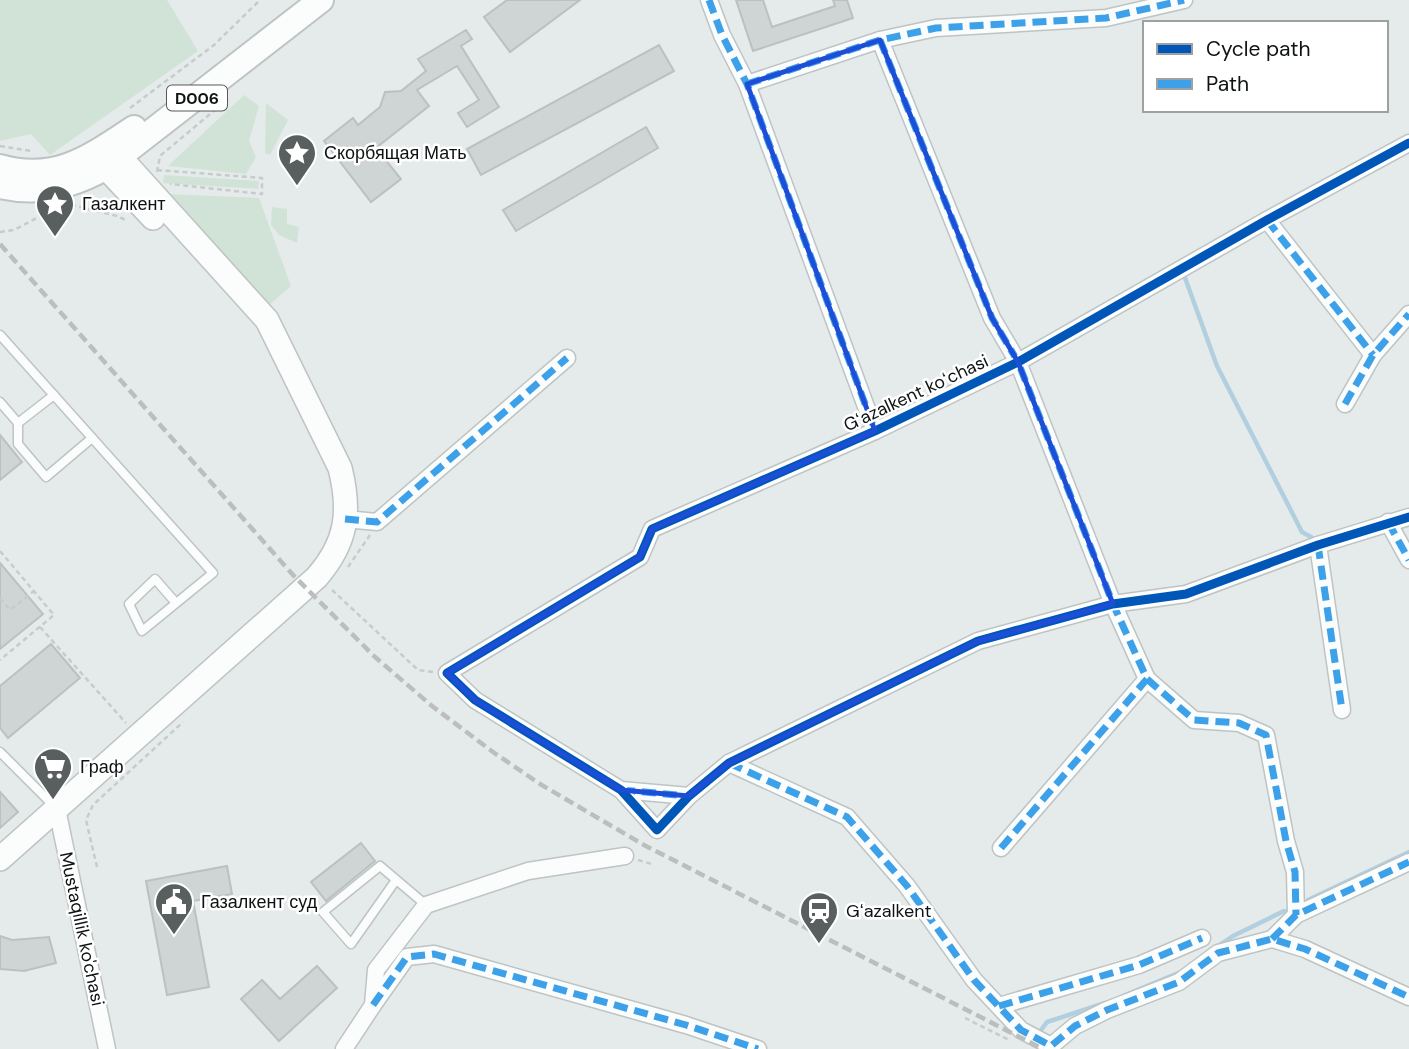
<svg xmlns="http://www.w3.org/2000/svg" width="1409" height="1049" font-family="'DM Sans',sans-serif">
<rect width="100%" height="100%" fill="#e5ebeb"/>
<g fill="#d1e3d7">
<polygon points="0,0 167,0 198,51 50,155 31,134 0,141"/>
<polygon points="244,95 259,106 249,141 256,157 246,174 168,166"/>
<polygon points="266,103 288,120 270,155 265,153"/>
<polygon points="164,175 259,181 258,189 163,183"/>
<polygon points="167,194 259,198 291,286 268,306"/>
<polygon points="272,207 287,209 287,224 299,227 297,243 279,235 271,225"/>
</g>
<g fill="none" stroke-linecap="round" stroke-linejoin="round">
<g stroke="#b2cfe0" stroke-width="4.5">
<polyline points="1184,275 1217,366 1302,532 1311,537"/>
<polyline points="1308,900 1409,852"/>
<polyline points="1218,946 1233,936 1284,911"/>
<polyline points="1123,996 1183,971"/>
<polyline points="1038,1034 1047,1022 1105,1003"/>
</g>
</g>
<g fill="#cfd4d4" stroke="#bbc0c1" stroke-width="2">
<polygon points="507,0 580,0 510,52 484,17"/>
<polygon points="736,0 763,0 772,27 835,6 833,0 847,0 853,18 753,51"/>
<polygon points="466,30 472,39 461,46 499,107 467,127 458,113 479,100 457,66 417,90 429,106 376,148 401,179 371,202 324,141 353,118 358,125 380,107 385,92 401,91 426,71 418,59"/>
<polygon points="659,45 674,71 481,175 467,149"/>
<polygon points="646,127 658,148 516,231 503,210"/>
<polygon points="0,435 22,462 0,480"/>
<polygon points="0,563 43,614 0,649"/>
<polygon points="51,644 80,678 8,738 0,728 0,686"/>
<polygon points="0,792 18,812 0,828"/>
<polygon points="361,843 375,861 326,901 311,882"/>
<polygon points="227,866 232,894 193,901 209,987 167,995 146,881"/>
<polygon points="0,936 12,940 49,937 56,963 24,971 0,969"/>
<polygon points="317,966 337,988 279,1041 241,999 262,980 280,999"/>
</g>
<g fill="none" stroke-linecap="round" stroke-linejoin="round">
<defs>
<g id="service">
<polyline points="0,335 213,573 142,631 129,604 155,579 176,603"/>
<polyline points="0,402 18,423 18,444 46,477 92,438"/>
<polyline points="18,423 54,395"/>
<polyline points="0,752 55,807"/>
<polyline points="396,880 351,944 323,912 380,866 426,905"/>
</g>
<g id="minor">
<polyline points="709,0 722,35 747,84 875,431"/>
<polyline points="880,40 992,318 1018,362 1113,604 1147,679 1194,720 1239,723 1266,735 1286,841 1295,872 1296,915"/>
<polyline points="747,84 880,40 936,28 1106,18 1184,0"/>
<polyline points="1409,143 1267,220 1018,362 875,431 652,529 640,557 447,673 475,700 621,790 657,830 689,796 729,763 978,641 1113,604 1186,594 1318,545 1409,517"/>
<polyline points="1267,220 1373,355"/>
<polyline points="1345,404 1373,355 1409,314"/>
<polyline points="345,519 377,522 567,358"/>
<polyline points="1388,522 1409,560"/>
<polyline points="1318,545 1342,710"/>
<polyline points="729,763 847,817 907,886 974,980 1021,1030 1051,1046 1075,1026 1107,1010 1179,982 1218,953 1272,939 1305,949 1409,997"/>
<polyline points="621,790 689,796"/>
<polyline points="57,809 107,1049"/>
<polyline points="1001,848 1147,679"/>
<polyline points="1272,939 1296,915 1409,862"/>
<polyline points="373,1005 407,957 434,954 686,1025 758,1049"/>
<polyline points="999,1006 1139,965 1202,938"/>
<polyline points="344,1049 373,1005 376,970 426,905 528,871 625,856"/>
</g>
<g id="secondary">
<polyline points="93,154 153,218"/>
<path d="M0 859 317 577C347 542 351 512 340 468L267 320 109 145"/>
</g>
<g id="primary">
<path d="M0 167C56 183 90 157 134 128"/>
<path d="M0 186C37 195 73 186 106 167L321 0"/>
</g>
</defs>
<use href="#service" stroke="#bec3c3" stroke-width="11"/>
<use href="#minor" stroke="#bec3c3" stroke-width="19"/>
<use href="#secondary" stroke="#bec3c3" stroke-width="26"/>
<use href="#primary" stroke="#bec3c3" stroke-width="28"/>
<g stroke="#c9cbcb" stroke-width="2.5" stroke-dasharray="5 3.5" stroke-linecap="butt">
<polyline points="130,108 214,45 260,0"/>
<polyline points="0,146 31,151"/>
<polyline points="157,170 262,178 262,194 170,184"/>
<polyline points="157,172 160,156 228,99"/>
<polyline points="0,232 14,230 44,214 72,205 117,216 128,221"/>
<polyline points="0,551 54,615 0,660"/>
<polyline points="348,567 370,535"/>
<polyline points="332,590 418,670 433,672"/>
<polyline points="0,598 10,610 34,591"/>
<polyline points="40,627 126,723"/>
<polyline points="638,860 652,864"/>
<polyline points="97,867 86,820 93,805 183,722"/>
<polyline points="965,1018 1009,1040"/>
</g>
<use href="#service" stroke="#fbfcfc" stroke-width="8"/>
<use href="#minor" stroke="#fbfcfc" stroke-width="16"/>
<use href="#secondary" stroke="#fbfcfc" stroke-width="23"/>
<use href="#primary" stroke="#fbfcfc" stroke-width="24"/>
<polyline stroke="#bcbebe" stroke-width="4.5" stroke-dasharray="10 5" stroke-linecap="butt" points="0,244 294,576 375,657 432,706 493,752 540,784 644,845 1043,1049"/>
<g stroke="#3da1ea" stroke-width="7" stroke-dasharray="14 7" stroke-linecap="butt">
<polyline points="709,0 722,35 747,84 875,431"/>
<polyline points="880,40 992,318 1018,362 1113,604 1147,679 1194,720 1239,723 1266,735 1286,841 1295,872 1296,915"/>
<polyline points="747,84 880,40 936,28 1106,18 1184,0"/>
<polyline points="1267,220 1373,355"/>
<polyline points="1345,404 1373,355 1409,314"/>
<polyline points="345,519 377,522 567,358"/>
<polyline points="1388,522 1409,560"/>
<polyline points="1318,545 1342,710"/>
<polyline points="729,763 847,817 907,886 974,980 1021,1030 1051,1046 1075,1026 1107,1010 1179,982 1218,953 1272,939 1305,949 1409,997"/>
<polyline points="621,790 689,796"/>
<polyline points="1001,848 1147,679"/>
<polyline points="1272,939 1296,915 1409,862"/>
<polyline points="373,1005 407,957 434,954 686,1025 758,1049"/>
<polyline points="999,1006 1139,965 1202,938"/>
</g>
<defs>
<polyline id="cycleway" points="1409,143 1267,220 1018,362 875,431 652,529 640,557 447,673 475,700 621,790 657,830 689,796 729,763 978,641 1113,604 1186,594 1318,545 1409,517"/>
</defs>
<use href="#cycleway" stroke="#fff" stroke-width="13"/>
<use href="#cycleway" stroke="#0057b8" stroke-width="9"/>
</g>
<path fill="none" stroke="#1d4ed8" stroke-width="5" stroke-linejoin="round" d="M880 40 992 318 1018 362 1113 604 978 641 729 763 689 796 621 790 475 700 447 673 640 557 652 529 875 431 747 84Z"/>
<defs>
<symbol id="sight-pin" viewBox="-11 -11 22 30"><path d="M0 17L-7.5 6A9.5 9.5 0 1 1 7.5 6Z" fill="#595e5e" stroke="#fff"/><path d="M0-6L1.8-2.2L6-1.7L2.9 1.2L3.7 5.4L0 3.3L-3.7 5.4L-2.9 1.2L-6-1.7L-1.8-2.2Z" fill="#fff"/></symbol>
<symbol id="supermarket-pin" viewBox="-11 -11 22 30"><path d="M0 17L-7.5 6A9.5 9.5 0 1 1 7.5 6Z" fill="#595e5e" stroke="#fff"/><path d="M-6-5.5h2.5l.6 2H6L4.5 2H-2.5L-4.4-4H-6ZM-1.5 3.2a1.3 1.3 0 1 0 .1 0ZM3 3.2a1.3 1.3 0 1 0 .1 0Z" fill="#fff"/></symbol>
<symbol id="civic-pin" viewBox="-11 -11 22 30"><path d="M0 17L-7.5 6A9.5 9.5 0 1 1 7.5 6Z" fill="#595e5e" stroke="#fff"/><path d="M-.6-6.5H3V-4.5H.6V-3L4-1V1h2V6H-6V1h2V-1L-.6-3ZM-1.2 2.5V6h2.4V2.5Z" fill="#fff"/></symbol>
<symbol id="station-pin" viewBox="-11 -11 22 30"><path d="M0 17L-7.5 6A9.5 9.5 0 1 1 7.5 6Z" fill="#595e5e" stroke="#fff"/><path d="M-3-6H3Q5-6 5-4V2Q5 4 3 4L4.5 6H3L1.5 4h-3L-3 6H-4.5L-3 4Q-5 4-5 2V-4Q-5-6-3-6ZM-3.5-4v3h7v-3ZM-3.5 1v1.5H-2V1ZM2 1v1.5H3.5V1Z" fill="#fff"/></symbol>
</defs>
<g fill-rule="evenodd">
<use href="#sight-pin" x="275" y="131" width="44" height="60"/>
<use href="#sight-pin" x="33" y="182" width="44" height="60"/>
<use href="#supermarket-pin" x="31" y="745" width="44" height="60"/>
<use href="#civic-pin" x="152" y="880" width="44" height="60"/>
<use href="#station-pin" x="797" y="889" width="44" height="60"/>
</g>
<g text-anchor="middle" stroke-width="5" stroke-linejoin="round" paint-order="stroke">
<rect fill="#fff" stroke="#565959" stroke-width="2" x="167" y="85.5" width="60" height="25" rx="5"/>
<g font-size="16" font-weight="bold" fill="#0e1212">
<text x="197" y="104">D006</text>
</g>
<g font-size="18" fill="#0e1212" stroke="#fff" text-anchor="start">
<text x="324" y="159">Скорбящая Мать</text>
<text x="82" y="210">Газалкент</text>
<text x="80" y="773">Граф</text>
<text x="201" y="908">Газалкент суд</text>
<text x="846" y="917">Gʻazalkent</text>
</g>
<g font-size="18" fill="#0e1212" stroke="#fff">
<text transform="translate(916 393) rotate(-25)" y="6">Gʻazalkent koʻchasi</text>
<text transform="translate(82 929) rotate(78)" y="6">Mustaqillik ko'chasi</text>
</g>
</g>
<rect x="1143" y="21" width="245" height="91" fill="#ffffff" stroke="#9fa0a0" stroke-width="2"/>
<rect x="1157" y="44" width="35" height="10" fill="#0057b8" stroke="#9fa0a0" stroke-width="2"/>
<text x="1206" y="56" font-size="21" fill="#0e1212">Cycle path</text>
<rect x="1157" y="79" width="35" height="10" fill="#3da1ea" stroke="#9fa0a0" stroke-width="2"/>
<text x="1206" y="91" font-size="21" fill="#0e1212">Path</text>
</svg>
